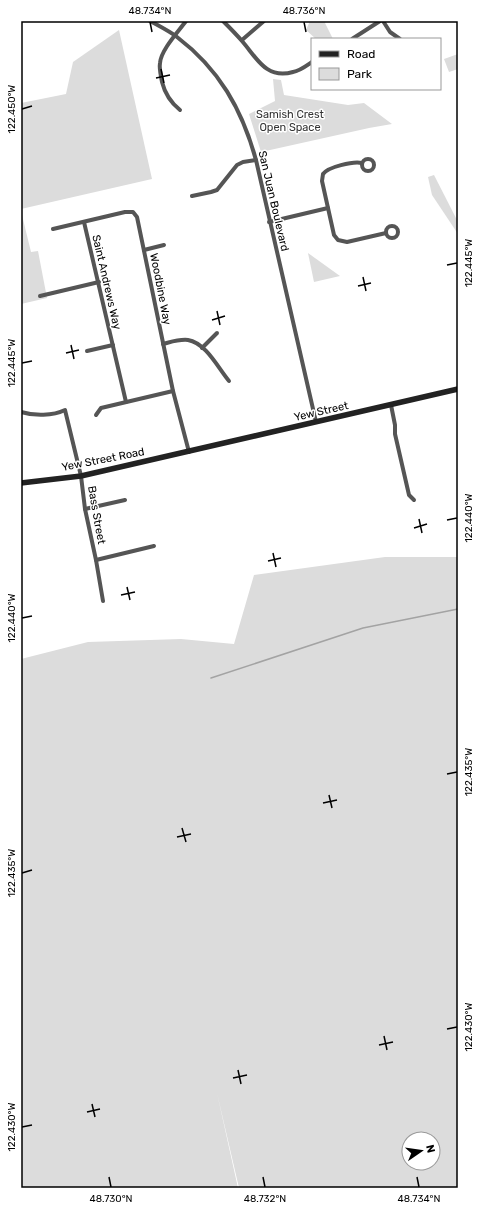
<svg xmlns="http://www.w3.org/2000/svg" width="479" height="1209" font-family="Rubik,sans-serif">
<rect width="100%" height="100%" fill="#fff"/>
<g fill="#dcdcdc" fill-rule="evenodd">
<polygon points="310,21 326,21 325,23 333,39 316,39 306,30"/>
<polygon points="119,30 152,179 21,209 21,103 66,94 73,62"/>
<polygon points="458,54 458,69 449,72 444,59"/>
<polygon points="273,79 281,80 284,95 348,105 364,103 392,124 369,128 261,152 249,114 275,101"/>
<polygon points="434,175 458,222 458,234 432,195 428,177"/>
<polygon points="21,211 31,252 38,251 47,298 21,304"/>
<polygon points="308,253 340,276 314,282"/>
<path d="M385 557H458V1188H239L217 1093 238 1188H21V659L88 642 181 639 234 644 254 575ZM409 1139H433V1163H409Z"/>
</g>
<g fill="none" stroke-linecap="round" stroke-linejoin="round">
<polyline stroke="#a3a3a3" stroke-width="1.5" points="211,678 363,628 458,609"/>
<g stroke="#555" stroke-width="4">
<path d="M150 21C159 26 169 31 177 37 219 69 242 109 256 160L316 422"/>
<path d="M223 21C229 27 236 34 242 41 256 57 266 80 293 72 300 71 306 66 312 62"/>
<polyline points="383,21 390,32 400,39"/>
<polyline points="352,39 380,21"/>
<polyline points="242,40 264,21"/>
<path d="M180 110C170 102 165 94 162 82 161 76 159 69 160 63 161 50 178 32 186 21"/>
<circle cx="368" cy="165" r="6"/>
<path d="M362 163C353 161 328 167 323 174L322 181 334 235 338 240 347 242 386 233"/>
<polyline points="192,196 211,192 217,190 237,165 243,162 256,160"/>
<polyline points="84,222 126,402"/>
<polyline points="269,222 328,208"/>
<circle cx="392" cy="232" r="6"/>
<polyline points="53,229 125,212 133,212 137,217 173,391 189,452"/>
<polyline points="144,250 164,245"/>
<polyline points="40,296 99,282"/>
<path d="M163 344C171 342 179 339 188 340 206 343 218 368 229 381"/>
<polyline points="202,348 217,333"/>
<polyline points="87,351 113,345"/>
<polyline points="391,405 395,425 395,434 409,495 414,500"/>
<path d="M21 412C34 416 53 416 65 410L81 476 85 509 96 560 103 601"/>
<polyline points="96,415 101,408 173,391"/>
<polyline points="85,509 125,500"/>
<polyline points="96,560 154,546"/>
</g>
<polyline stroke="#222" stroke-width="5.5" points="21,483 81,476 458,389"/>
</g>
<path fill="none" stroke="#000" stroke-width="1.5" d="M150 22 152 32M304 22 306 32M161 69 164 83M156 78 170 75M22 109 32 106M447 265 457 263M363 277 366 291M358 286 371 283M217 311 220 325M212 320 225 316M71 345 74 359M66 353 79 350M22 363 32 361M419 519 422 533M447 520 457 518M414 528 427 524M273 553 276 567M268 561 281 558M127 587 130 600M121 595 135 592M22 618 32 616M447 774 457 772M329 795 332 808M323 803 337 800M182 828 186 842M177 837 191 834M22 873 32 870M447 1029 457 1027M384 1036 387 1050M379 1045 393 1042M238 1070 241 1084M233 1078 247 1075M92 1104 95 1117M87 1112 100 1109M22 1127 32 1125M109 1177 111 1187M263 1177 265 1187M417 1177 419 1187"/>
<g text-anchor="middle" stroke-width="3" stroke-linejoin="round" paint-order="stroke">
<g font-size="11" fill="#333" stroke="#fff">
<text x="290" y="118">Samish Crest<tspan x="290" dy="13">Open Space</tspan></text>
</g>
<g font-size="11" fill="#000" stroke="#fff">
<text transform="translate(274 201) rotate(77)" y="4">San Juan Boulevard</text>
<text transform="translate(107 282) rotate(77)" y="4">Saint Andrews Way</text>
<text transform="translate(161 289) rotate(79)" y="4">Woodbine Way</text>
<text transform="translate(321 411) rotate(-13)" y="4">Yew Street</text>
<text transform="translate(103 459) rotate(-11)" y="4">Yew Street Road</text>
<text transform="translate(97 515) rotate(80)" y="4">Bass Street</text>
</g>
</g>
<rect width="479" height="1209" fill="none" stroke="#ffffff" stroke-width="44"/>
<rect x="311" y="38" width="130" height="52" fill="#ffffff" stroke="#999999"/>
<rect x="319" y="51" width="20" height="6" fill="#222222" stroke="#999999"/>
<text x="347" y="58" font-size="12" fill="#000000">Road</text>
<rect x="319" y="68" width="20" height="12" fill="#dcdcdc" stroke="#999999"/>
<text x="347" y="78" font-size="12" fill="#000000">Park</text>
<g transform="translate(421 1151) rotate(77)"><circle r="19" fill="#ffffff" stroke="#999999"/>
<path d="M0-3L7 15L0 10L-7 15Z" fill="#000000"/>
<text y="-6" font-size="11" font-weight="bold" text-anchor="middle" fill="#000000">N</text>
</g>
<rect x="22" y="22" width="435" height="1165" fill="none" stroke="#000" stroke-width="1.5"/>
<g font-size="10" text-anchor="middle" fill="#000">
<text x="150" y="14">48.734°N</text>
<text x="304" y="14">48.736°N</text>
<text transform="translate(11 109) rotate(-90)" y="4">122.450°W</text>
<text transform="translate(468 263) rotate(-90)" y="4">122.445°W</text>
<text transform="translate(11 363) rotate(-90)" y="4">122.445°W</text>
<text transform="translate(468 518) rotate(-90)" y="4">122.440°W</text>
<text transform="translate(11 618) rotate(-90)" y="4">122.440°W</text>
<text transform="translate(468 772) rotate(-90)" y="4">122.435°W</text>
<text transform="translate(11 873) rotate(-90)" y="4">122.435°W</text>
<text transform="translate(468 1027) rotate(-90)" y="4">122.430°W</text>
<text transform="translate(11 1127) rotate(-90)" y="4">122.430°W</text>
<text x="111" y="1202">48.730°N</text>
<text x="265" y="1202">48.732°N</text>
<text x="419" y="1202">48.734°N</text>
</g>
</svg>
